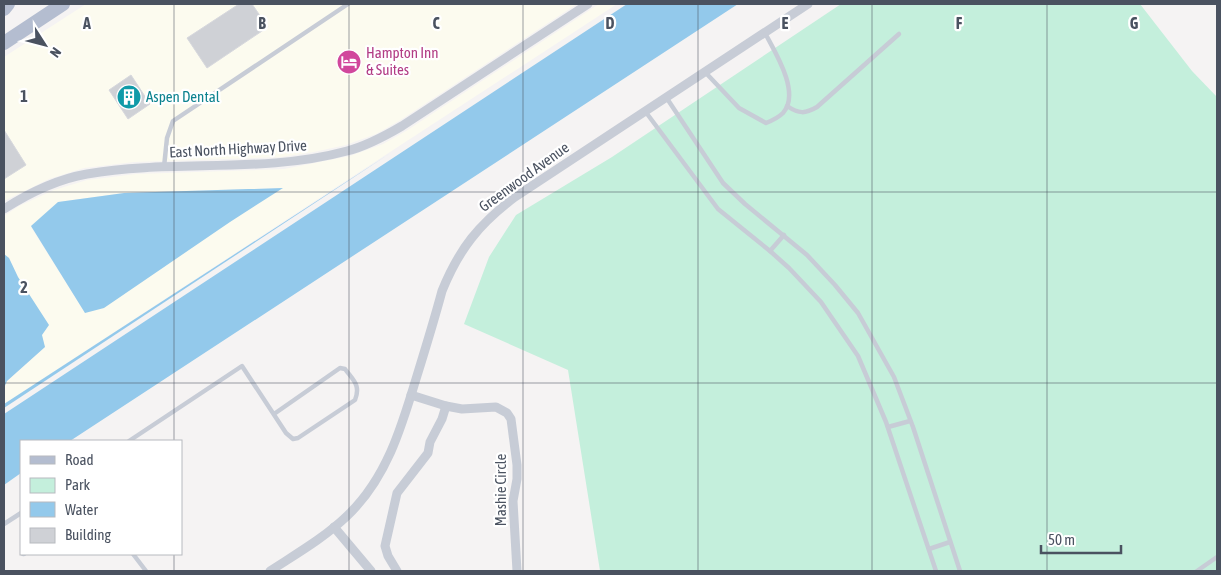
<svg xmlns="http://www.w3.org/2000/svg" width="1221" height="575" font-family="'Asap Condensed',sans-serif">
<rect width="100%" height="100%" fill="#f5f3f3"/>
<g fill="#fcfbef" fill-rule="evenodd">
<polygon points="86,4 577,4 399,121 376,134 346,145 314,152 282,157 134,162 84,168 49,179 4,201 4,57"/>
<path d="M599 4H617L4 404V388L7 381 45 347 18 277 9 258 4 254V216L19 206 54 190 87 180 136 174 284 169 350 156 383 144 406 131ZM282 188 85 313 31 227 58 202 124 193Z"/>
</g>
<polygon fill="#c4efdc" points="841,4 1140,4 1192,71 1217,97 1217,571 600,571 568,370 464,324 489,257 516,215 612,157"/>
<g fill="#93c9eb">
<polygon points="627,4 738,4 70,441 21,441 21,473 4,485 4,414"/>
<polygon points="389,154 4,408 4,404"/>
<polygon points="283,188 230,222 104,308 85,313 31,226 58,202 124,193"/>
<polygon points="4,254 9,258 18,277 49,325 42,335 45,347 7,381 4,388"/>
</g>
<g fill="#cfd1d6" stroke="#d7d8dd">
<polygon points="239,4 252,4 268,27 207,68 187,38"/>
<polygon points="131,75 150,104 128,119 109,90"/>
<polygon points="4,130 26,165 4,179"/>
</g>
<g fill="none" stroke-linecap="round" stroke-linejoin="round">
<g stroke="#c7ccd6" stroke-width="4.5">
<path d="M705 72 739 108 766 123C771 121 778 118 783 113 801 93 775 52 765 33"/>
<polyline points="666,97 723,183 745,204 807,255 835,285 858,313 894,377 913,427 960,571"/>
<path d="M787 106C799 114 805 114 817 107L899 34"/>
<polyline points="645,111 718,209 770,251 789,268 821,302 858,356 886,422 936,571"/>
<polyline points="164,167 167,138 173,121 348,4"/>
<polyline points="770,251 784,235"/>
<polyline points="888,427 910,421"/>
<path d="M129 441 242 366 286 433 293 439 298 438 355 400C361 385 353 380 345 369L340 368 274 414"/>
<polyline points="4,524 21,513"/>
<polyline points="929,549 950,542"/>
<polyline points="23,554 24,554"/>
<polyline points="133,554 146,571"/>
<polyline points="1197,571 1217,557"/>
</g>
<g stroke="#c7ccd6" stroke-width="9">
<path d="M4 209C29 193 58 179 87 174 173 159 263 174 347 151 367 146 385 136 402 126L588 4"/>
<polyline points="411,395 446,406 462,409 496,407 507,413 511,419 517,465 517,479 513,501 517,571"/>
<polyline points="334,527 371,571"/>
<path d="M270 571C296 554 324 538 347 516 386 479 401 429 416 379 425 350 434 321 442 291 459 249 479 224 515 197L808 4"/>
<polyline points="397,571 388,556 385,546 397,493 428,453 430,442 442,419 446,406"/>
</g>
<g stroke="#b4bdd0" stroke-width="14">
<polyline points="4,9 8,4"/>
<polyline points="4,43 63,4"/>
</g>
</g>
<path fill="none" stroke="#4a5260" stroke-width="1" stroke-opacity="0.55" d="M174 4V441M349 4V571M523 4V571M698 4V571M872 4V571M1047 4V571M4 192H1217M4 383H1217M174 554V571"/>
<defs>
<symbol id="hotel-disc" viewBox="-11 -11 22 22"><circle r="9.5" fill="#d1479c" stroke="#fff"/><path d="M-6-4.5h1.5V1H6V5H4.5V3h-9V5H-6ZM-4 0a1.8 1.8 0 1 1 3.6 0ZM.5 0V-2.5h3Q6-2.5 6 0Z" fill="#fff"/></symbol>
<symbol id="building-disc" viewBox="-11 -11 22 22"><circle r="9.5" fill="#0f9aa8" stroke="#fff"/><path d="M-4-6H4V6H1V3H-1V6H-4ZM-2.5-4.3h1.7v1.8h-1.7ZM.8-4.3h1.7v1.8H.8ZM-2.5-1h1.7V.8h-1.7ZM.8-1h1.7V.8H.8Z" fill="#fff"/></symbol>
</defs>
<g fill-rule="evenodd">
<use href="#hotel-disc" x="335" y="48" width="28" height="28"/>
<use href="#building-disc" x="115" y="83" width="28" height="28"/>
</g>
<g text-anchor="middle" stroke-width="4.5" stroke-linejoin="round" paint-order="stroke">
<g font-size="15" fill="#b23c85" stroke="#fff" text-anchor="start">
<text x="366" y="58">Hampton Inn<tspan x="366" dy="17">&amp; Suites</tspan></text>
</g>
<g font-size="15" fill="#0d838f" stroke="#fff" text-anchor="start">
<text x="146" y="102">Aspen Dental</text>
</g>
<g font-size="15" fill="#4a5260" stroke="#fff">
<text transform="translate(238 149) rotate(-3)" y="5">East North Highway Drive</text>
<text transform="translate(524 177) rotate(-36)" y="5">Greenwood Avenue</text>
<text transform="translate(501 490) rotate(-90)" y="5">Mashie Circle</text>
</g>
</g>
<g font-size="16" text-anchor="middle" font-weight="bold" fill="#4a5260" stroke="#fff" stroke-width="4.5" stroke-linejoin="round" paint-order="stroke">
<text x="87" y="29">A</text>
<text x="262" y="29">B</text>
<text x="436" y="29">C</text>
<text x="610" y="29">D</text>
<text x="785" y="29">E</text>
<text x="959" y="29">F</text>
<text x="1134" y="29">G</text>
<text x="24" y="102">1</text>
<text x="24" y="293">2</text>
</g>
<rect width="1221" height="575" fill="none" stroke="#4a5260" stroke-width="10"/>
<rect x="20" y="440" width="162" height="115" fill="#ffffff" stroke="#b7babf"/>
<rect x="30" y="456" width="25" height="8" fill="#b4bdd0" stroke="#b7babf"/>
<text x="65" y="465" font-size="15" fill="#4a5260">Road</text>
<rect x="30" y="478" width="25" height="15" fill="#c4efdc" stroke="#b7babf"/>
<text x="65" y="490" font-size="15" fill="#4a5260">Park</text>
<rect x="30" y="502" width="25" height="15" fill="#93c9eb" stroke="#b7babf"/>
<text x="65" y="515" font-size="15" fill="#4a5260">Water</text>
<rect x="30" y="528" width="25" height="15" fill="#cfd1d6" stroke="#b7babf"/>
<text x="65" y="540" font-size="15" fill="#4a5260">Building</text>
<g transform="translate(45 45) rotate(126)" stroke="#ffffff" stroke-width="4" paint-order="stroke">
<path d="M0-4L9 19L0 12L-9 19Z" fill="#4a5260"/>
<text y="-8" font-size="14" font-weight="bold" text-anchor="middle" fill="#4a5260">N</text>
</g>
<path d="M1041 545v8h80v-8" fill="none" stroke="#4a5260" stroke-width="2.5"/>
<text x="1048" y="545" font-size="15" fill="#4a5260" stroke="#ffffff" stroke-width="4" paint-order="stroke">50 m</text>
</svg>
